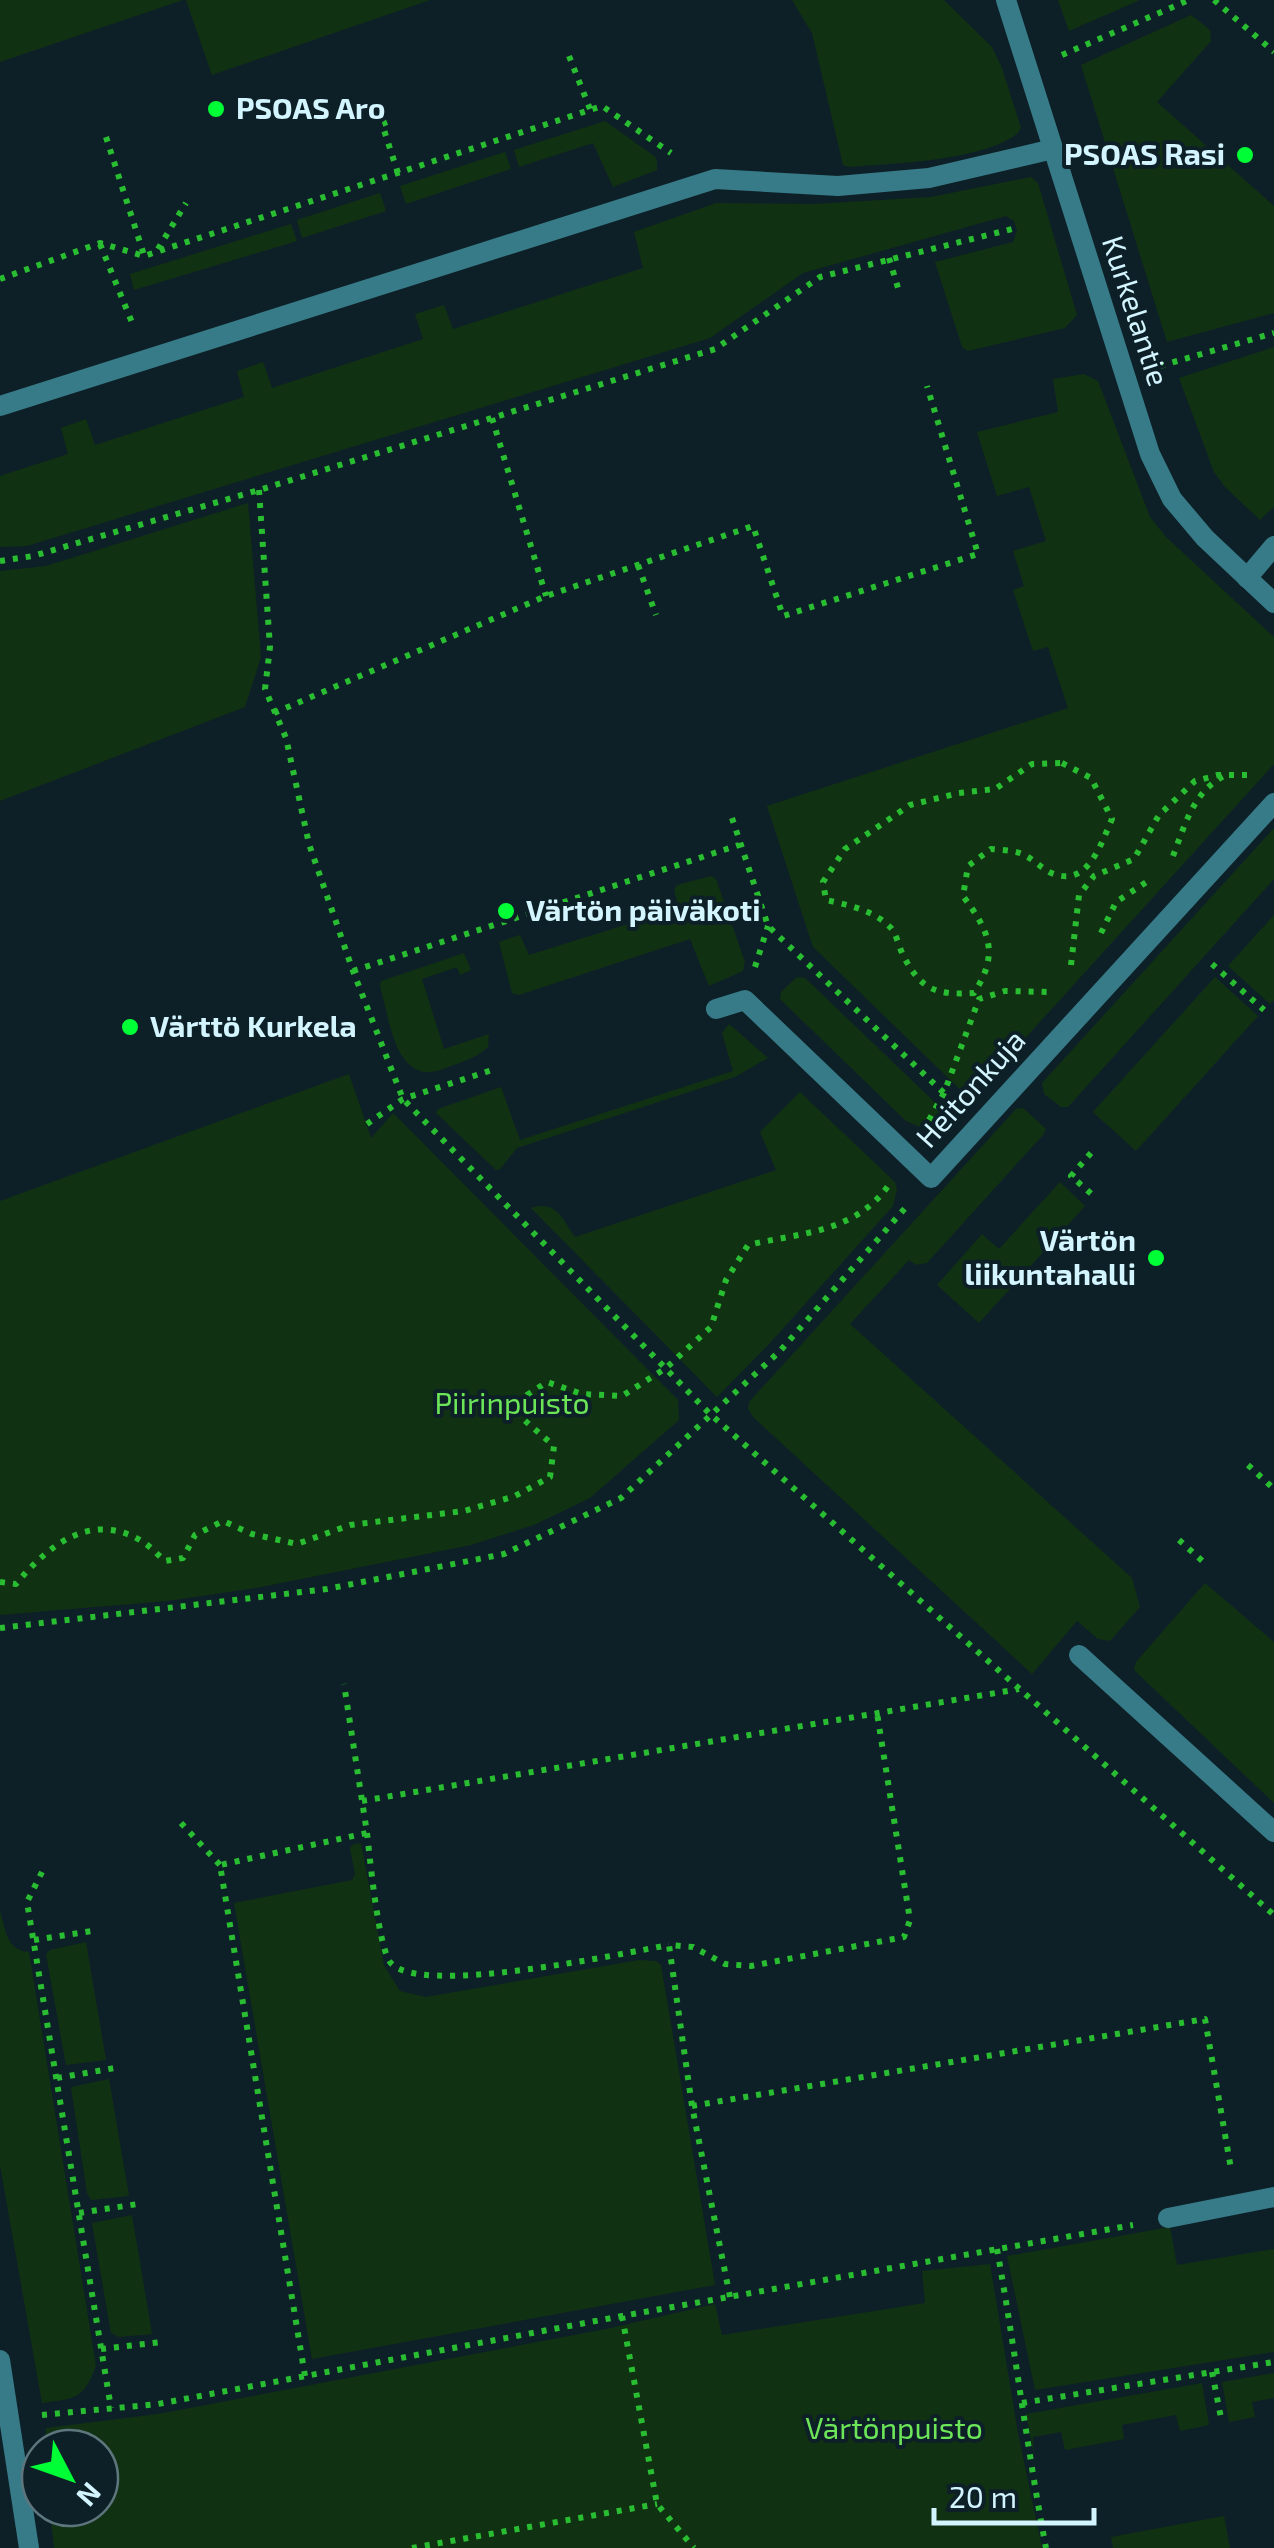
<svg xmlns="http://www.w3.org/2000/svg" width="1274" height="2548" font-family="'Exo 2',sans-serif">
<rect width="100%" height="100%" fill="#0e2027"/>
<g fill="#113113">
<polygon points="0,0 183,0 0,62"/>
<polygon points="186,0 430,0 212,75"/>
<path d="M792 0H944L992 47 1002 68 1021 128 1017 134C980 161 896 163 849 167L843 165 812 33Z"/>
<polygon points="1058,0 1140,0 1069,31"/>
<polygon points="1191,15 1210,30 1211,41 1157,102 1274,206 1274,313 1167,342 1081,65"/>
<polygon points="605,121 654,156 657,160 657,170 613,187 593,143 519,167 514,150"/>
<polygon points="505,152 511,169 406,204 400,186"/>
<polygon points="1031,177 1038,183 1077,315 1065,328 968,351 962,347 935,262 1013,242 1017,231 1014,221 1006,216 803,273 710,338 27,546 0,547 0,476 68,454 61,428 86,419 95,445 244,397 237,371 263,362 272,388 423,339 415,314 444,305 453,329 643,268 634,232 716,203 814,204 931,197"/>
<polygon points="380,193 386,211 302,238 297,220"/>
<polygon points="291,224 297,241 134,290 130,274"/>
<polygon points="1274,347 1274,507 1260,520 1225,487 1214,472 1179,378"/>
<polygon points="1084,374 1098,381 1150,517 1166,537 1274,637 1274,764 970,1099 813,947 767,806 1068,708 1048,647 1033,651 1013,590 1024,586 1013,551 1046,541 1029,487 997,496 977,432 1058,412 1053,379"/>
<polygon points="248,503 261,657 245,707 0,801 0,571 46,566"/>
<polygon points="1274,828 1274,879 1068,1107 1061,1107 1044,1094 1042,1083"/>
<polygon points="711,876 716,879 745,962 743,971 709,986 690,939 519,995 512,993 499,942 520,935 529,955 679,908 674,890 677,885"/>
<polygon points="1274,915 1274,1000 1270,1004 1228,966"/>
<path d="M464 953 471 970 460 975 457 967 422 979 444 1049 489 1034 488 1047C477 1058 461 1062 446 1068 395 1089 391 1022 380 987L381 981Z"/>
<polygon points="797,977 805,978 947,1114 948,1122 925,1129 906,1121 780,999 781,992"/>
<polygon points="1215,977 1258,1016 1136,1151 1093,1112"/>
<polygon points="729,1024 768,1058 735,1077 517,1148 500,1169 496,1170 436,1113 438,1109 501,1087 520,1140 733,1071 722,1033"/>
<polygon points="349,1074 371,1138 393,1113 678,1400 679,1420 590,1498 534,1525 471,1545 256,1588 167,1601 0,1615 0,1201"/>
<path d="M800 1092 895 1182 897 1189 893 1206 770 1343 717 1397 531 1208C557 1200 562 1219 575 1237L776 1170 760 1132Z"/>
<polygon points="1023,1108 1046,1129 1043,1135 927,1263 916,1265 909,1260 850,1324 1132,1578 1140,1607 1110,1641 1098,1639 1077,1621 1032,1674 754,1418 748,1409 749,1402 1016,1109"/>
<polygon points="1060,1182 1085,1206 979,1323 937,1285 982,1234 999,1249"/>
<polygon points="1205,1583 1274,1642 1274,1803 1134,1670 1136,1662"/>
<polygon points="361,1843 384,1965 400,1991 426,1997 639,1960 656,1961 661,1965 715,2285 312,2359 234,1903 352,1880 355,1874 350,1848 354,1844"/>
<path d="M0 1911C6 1931 6 1950 29 1952L96 2366C83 2400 76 2398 42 2403L0 2165Z"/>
<polygon points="86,1942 106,2060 66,2065 46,1954 50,1950"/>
<polygon points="109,2079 129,2196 91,2200 87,2193 71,2087"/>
<polygon points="132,2215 152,2334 119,2337 111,2333 92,2223"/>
<polygon points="1170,2227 1177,2265 1274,2249 1274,2352 1035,2390 1007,2256"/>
<polygon points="990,2264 1018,2433 1042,2548 54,2548 50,2508 100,2508 100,2448 44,2448 46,2428 158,2414 606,2329 715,2304 722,2335 925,2303 922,2271"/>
<polygon points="1274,2373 1274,2398 1252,2402 1255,2417 1229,2422 1222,2382"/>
<polygon points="1202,2383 1209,2425 1180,2431 1176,2415 1122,2425 1124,2439 1065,2450 1061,2432 1033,2437 1034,2455 1026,2414"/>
<polygon points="1224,2516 1230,2548 1113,2548 1111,2537"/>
</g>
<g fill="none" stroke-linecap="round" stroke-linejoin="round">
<g stroke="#29bd31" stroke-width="6" stroke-dasharray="5 8" stroke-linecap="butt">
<polyline points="1214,0 1274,52"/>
<polyline points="1062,55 1189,0"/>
<polyline points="569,56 590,109"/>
<polyline points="387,122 382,124 398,173"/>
<polyline points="106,137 144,255"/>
<polyline points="100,244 133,325"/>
<polyline points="158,249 186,203"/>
<polyline points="889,258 898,288"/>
<polyline points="0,279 100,243 144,256 602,106 671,153"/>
<polyline points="1160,366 1274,333"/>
<polyline points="492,418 546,596"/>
<polyline points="259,490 270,647 265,689 286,738 309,844 353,971 403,1099 709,1413 1274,1915"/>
<polyline points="0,561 33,556 259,490 715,349 820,277 1012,229"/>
<polyline points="638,565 656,615"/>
<polyline points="274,713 546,596 753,526 783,616 978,554 927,386"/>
<path d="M1062 763 1091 778 1112 819C1100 846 1087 890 1049 872 1040 867 1032 858 1022 854 1013 850 1000 850 991 849L968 866 963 896C989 931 1000 953 974 993 937 995 922 991 904 957 899 948 897 935 891 928 874 910 848 905 826 900L823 882 845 849 910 805 959 793 995 789 1032 764Z"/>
<polyline points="732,818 768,926 946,1095"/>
<path d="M1173 856C1185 825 1193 792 1224 776"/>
<polyline points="1101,933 1116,902 1148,881"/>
<polyline points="1212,964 1264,1010"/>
<polyline points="1071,965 1079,895 1094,876 1134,859 1159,815 1195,781 1218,775 1248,775"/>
<polyline points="755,967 768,926"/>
<polyline points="353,971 739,845"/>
<polyline points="929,1120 944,1093 979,999 1005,991 1049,992"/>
<polyline points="367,1124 403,1099 495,1069"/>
<polyline points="1091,1153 1071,1176 1095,1197"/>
<polyline points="1248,1465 1274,1489"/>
<polyline points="1179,1540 1208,1566"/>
<path d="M0 1582 16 1584C47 1547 89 1511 140 1540 149 1545 157 1554 165 1561L183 1558 195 1535 223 1521 252 1534 297 1544 350 1525 464 1511 515 1496 550 1477 554 1446 515 1412 527 1395 547 1382 582 1394 622 1396 666 1368 711 1327 726 1280 748 1245C799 1233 855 1233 888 1186"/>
<polyline points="0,1628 327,1589 504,1554 621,1498 780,1351 907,1206"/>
<polyline points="362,1801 1019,1689"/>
<polyline points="181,1823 220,1865"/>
<path d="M367 1833C370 1858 378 1945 390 1962 417 1998 624 1953 669 1945"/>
<polyline points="42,1872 27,1902 111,2408"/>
<polyline points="34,1940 92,1931"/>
<polyline points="57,2078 115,2068"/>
<polyline points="692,2106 1205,2019 1231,2169"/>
<polyline points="79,2213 138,2204"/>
<path d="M997 2249C1015 2349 1027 2448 1046 2548"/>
<polyline points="730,2297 692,2106 669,1945 693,1947 725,1964 751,1966 904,1937 910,1920 877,1713"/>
<polyline points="622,2316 657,2504 694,2548"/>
<polyline points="101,2349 162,2342"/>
<polyline points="1212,2372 1222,2423"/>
<polyline points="305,2376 220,1865 367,1833 344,1684"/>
<polyline points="1022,2403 1274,2362"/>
<polyline points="42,2415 158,2404 622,2316 1133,2225"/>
<polyline points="100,2475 105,2474"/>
<polyline points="412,2548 657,2504"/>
</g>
<g stroke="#377b88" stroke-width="20">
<polyline points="0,406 715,179 838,186 929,178 1053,149"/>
<polyline points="1247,578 1274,546"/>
<polyline points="716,1009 745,1000 931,1178 1274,803"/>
<polyline points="1168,2218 1274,2197"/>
</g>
<g stroke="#377b88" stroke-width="20">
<polyline points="1006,0 1150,454 1172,499 1205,538 1274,603"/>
<polyline points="1079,1655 1274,1832"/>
<polyline points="0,2360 29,2548"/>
</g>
</g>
<g fill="#00fe36" stroke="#0e2027" stroke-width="4">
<circle cx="216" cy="109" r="10"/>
<circle cx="1245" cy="155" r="10"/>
<circle cx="506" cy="911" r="10"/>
<circle cx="130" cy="1027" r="10"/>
<circle cx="1156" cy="1258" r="10"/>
</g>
<g text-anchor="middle" stroke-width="8" stroke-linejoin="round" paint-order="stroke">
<g font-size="30" font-weight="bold" fill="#d3f5ff" stroke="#0e2027" text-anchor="start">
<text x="236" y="119">PSOAS Aro</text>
<text x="1225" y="165" text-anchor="end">PSOAS Rasi</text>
<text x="526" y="921">Värtön päiväkoti</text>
<text x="150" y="1037">Värttö Kurkela</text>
<text x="1136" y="1251" text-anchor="end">Värtön<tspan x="1136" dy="34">liikuntahalli</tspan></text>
</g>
<g font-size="30" fill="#d3f5ff" stroke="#0e2027">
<text transform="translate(1135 311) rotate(72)" y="10">Kurkelantie</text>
<text transform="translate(971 1089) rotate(-48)" y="10">Heitonkuja</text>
</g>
<g font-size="30" fill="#6ce559" stroke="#0e2027">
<text x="512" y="1414">Piirinpuisto</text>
<text x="894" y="2439">Värtönpuisto</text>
</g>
</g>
<g transform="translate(70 2478) rotate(131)"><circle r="48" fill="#0e2027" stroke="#5d757d" stroke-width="2.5"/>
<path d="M0-8L18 38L0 25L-18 38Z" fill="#00fe36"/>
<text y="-15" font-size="28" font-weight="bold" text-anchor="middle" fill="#d3f5ff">N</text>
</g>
<path d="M934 2508v15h160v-15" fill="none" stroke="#d3f5ff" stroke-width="5"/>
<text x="949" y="2508" font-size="30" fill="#d3f5ff" stroke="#0e2027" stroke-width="8" paint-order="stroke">20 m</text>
</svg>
